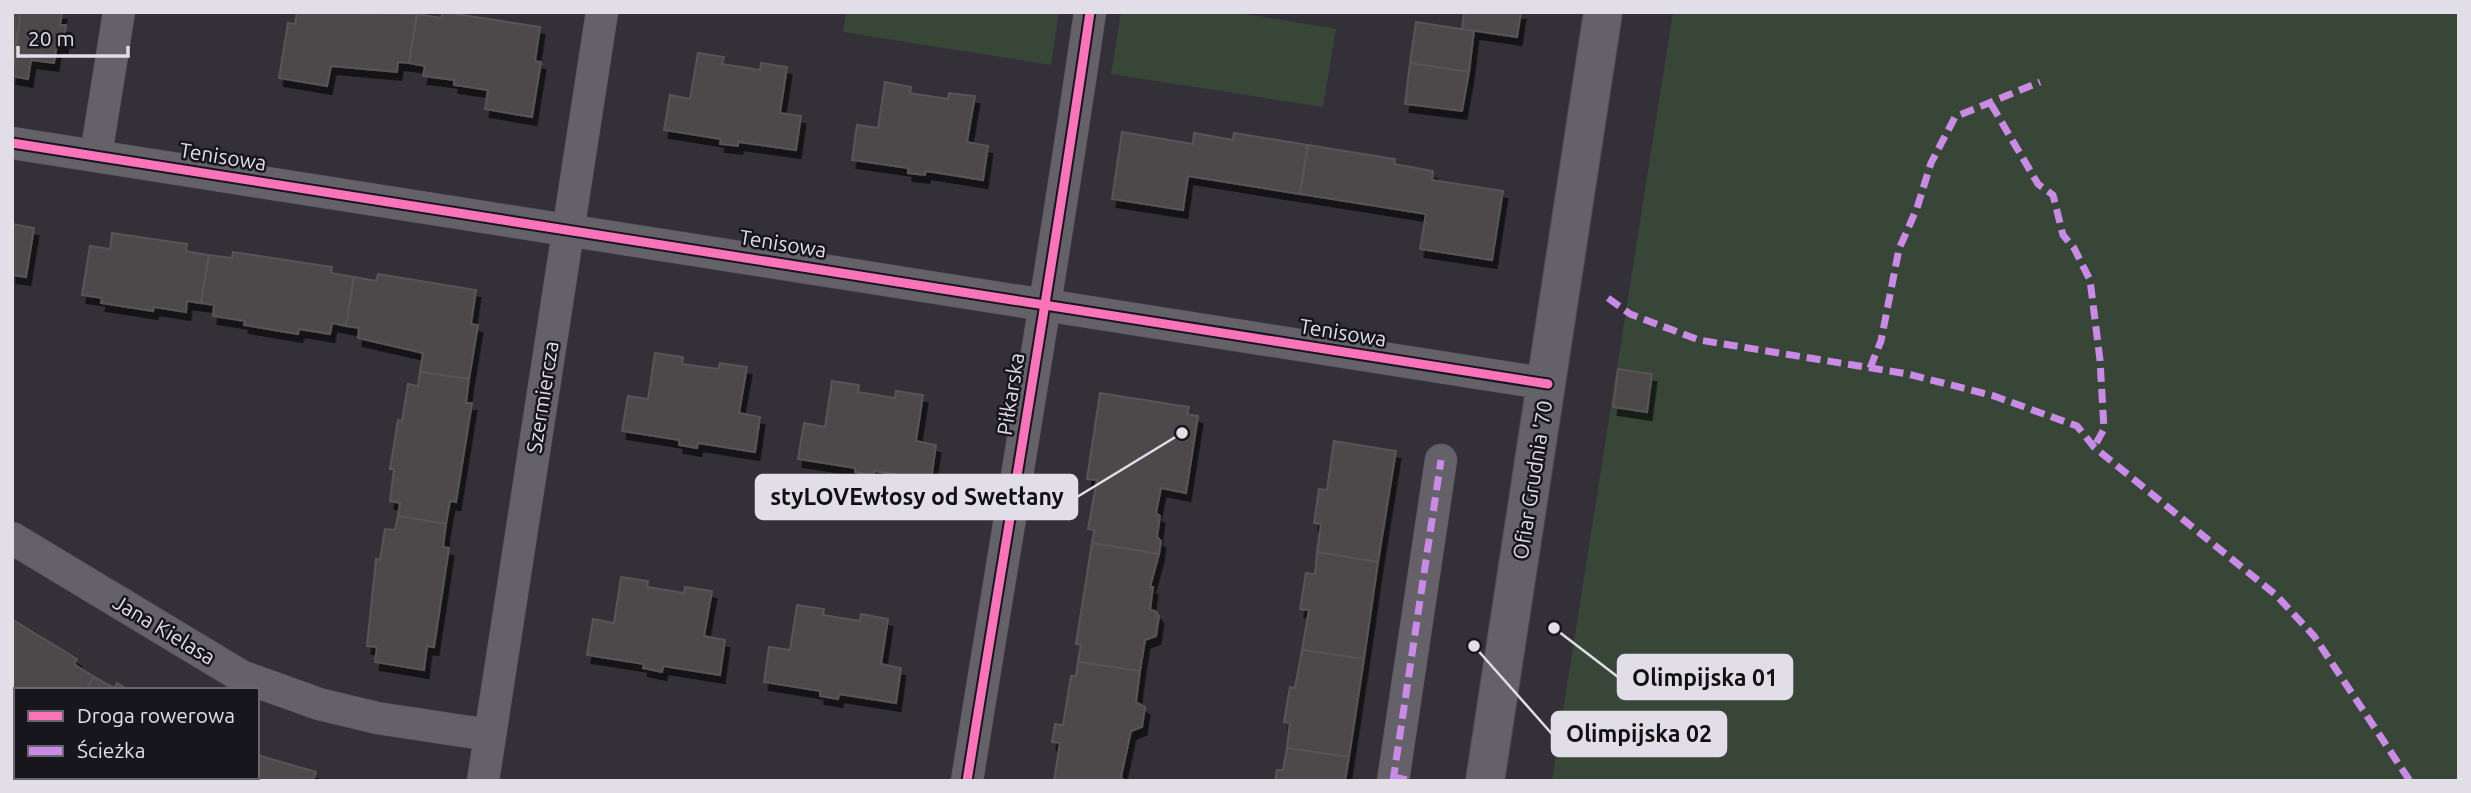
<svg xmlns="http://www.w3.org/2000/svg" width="2471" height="793" font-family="Ubuntu,sans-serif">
<defs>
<filter id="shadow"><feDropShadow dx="4.5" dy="8" stdDeviation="0" flood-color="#0009"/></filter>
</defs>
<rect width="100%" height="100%" fill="#333038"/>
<g fill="#384638">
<polygon points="846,12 1059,12 1051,65 843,32"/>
<polygon points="1121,12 1233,12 1336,29 1323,107 1111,74"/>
<polygon points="1673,12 2459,12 2459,781 1552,781"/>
</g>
<g fill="#4e4a4c" stroke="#585456" stroke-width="2" filter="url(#shadow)">
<polygon points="12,12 21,12 12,67"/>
<polygon points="21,12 62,12 60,25 66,25 63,45 57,44 54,63 31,60 28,79 12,76"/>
<polygon points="297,12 417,14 409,63 398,62 397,72 331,66 327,86 279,78 288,23 295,24"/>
<polygon points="443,12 540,27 535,61 541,62 532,117 485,109 488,90 454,85 454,80 423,76 425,66 409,63 417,14 441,18"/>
<polygon points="1464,12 1521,12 1517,37 1462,29"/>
<polygon points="1416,22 1474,31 1469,72 1410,63"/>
<polygon points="698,53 724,57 722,64 760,70 761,63 787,67 780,113 801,116 796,150 738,142 738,146 720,144 721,139 664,130 670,95 690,99"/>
<polygon points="1410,63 1469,72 1462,111 1405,104"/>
<polygon points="885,82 911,87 910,93 948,99 949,93 975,96 967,142 988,146 983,180 926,171 925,175 908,173 908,168 852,160 857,125 878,128"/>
<polygon points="1122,132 1193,144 1194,133 1233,140 1234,133 1308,145 1300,194 1188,176 1183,210 1112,199"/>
<polygon points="1308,145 1395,159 1394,164 1433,171 1432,180 1503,191 1492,260 1420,249 1426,214 1300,194"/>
<polygon points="12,224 34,228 26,277 12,275"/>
<polygon points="112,233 187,244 186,251 209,255 201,303 187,301 186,312 154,307 153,311 101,303 102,298 82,295 90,246 110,249"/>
<polygon points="233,252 332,267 331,273 354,277 346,326 332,323 330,334 299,329 298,334 244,325 245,321 213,316 214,305 201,303 209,255 232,258"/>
<polygon points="378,274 476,290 471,324 478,325 469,379 420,372 423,353 358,338 359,328 346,326 354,277 376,281"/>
<polygon points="655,353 683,357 682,364 718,369 720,363 747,367 739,413 760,417 755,452 698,443 697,448 679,445 679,440 622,431 628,396 648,399"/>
<polygon points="1618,369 1652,374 1647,412 1613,407"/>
<polygon points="420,372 469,379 466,403 472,403 456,502 450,501 446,524 398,516 400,503 390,501 394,469 390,469 398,420 402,421 408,384 418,386"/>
<polygon points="832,381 859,385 858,392 895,398 896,391 923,395 916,441 936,445 931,480 874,471 874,476 855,472 855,468 798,459 804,423 825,427"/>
<polygon points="1100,393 1189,407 1187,414 1198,416 1186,493 1161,488 1156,513 1160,516 1157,537 1161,541 1159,554 1092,543 1094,530 1088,529 1097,480 1087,479"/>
<polygon points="1334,441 1396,451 1378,562 1317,552 1321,524 1314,523 1319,489 1327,490"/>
<polygon points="398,516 446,524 443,547 449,548 434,647 427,646 424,670 375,662 377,647 367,646 376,559 380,560 385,529 395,530"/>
<polygon points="1092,543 1159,554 1150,587 1153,587 1150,610 1155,611 1159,616 1156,636 1145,640 1140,671 1078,662 1081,645 1076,644"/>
<polygon points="1317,552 1378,562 1364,659 1302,650 1309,610 1300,609 1306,573 1315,574"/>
<polygon points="621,577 648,581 647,587 684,593 685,587 712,591 704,636 725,640 720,675 663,666 662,672 643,668 644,664 587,655 593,619 614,623"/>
<polygon points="797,605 824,609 823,615 860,621 861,614 888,619 881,664 901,668 896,703 839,694 838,699 820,696 820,691 764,682 769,647 790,650"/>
<polygon points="13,620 77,659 74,664 94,677 86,690 16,690 16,705 12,703"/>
<polygon points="1302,650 1364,659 1349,757 1287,748 1290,723 1284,722 1290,687 1295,688"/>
<polygon points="1078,662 1140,671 1136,702 1145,707 1142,727 1131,731 1121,777 1124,781 1054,781 1060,743 1052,742 1055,724 1063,725 1071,676 1076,676"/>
<polygon points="94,677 114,688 117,683 129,690 86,690"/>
<polygon points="1287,748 1349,757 1345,781 1275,781 1277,770 1283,770"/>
<polygon points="257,755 316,772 313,781 211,781 212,777 257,777"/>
<polygon points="137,777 212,777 211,781 143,781"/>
</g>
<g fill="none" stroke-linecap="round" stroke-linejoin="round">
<defs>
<g id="street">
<polyline points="12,143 1548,384"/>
<polyline points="96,155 119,12"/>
<polyline points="12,538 241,676 319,704 377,718 489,735"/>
<polyline points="483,781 602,12"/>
<path d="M967 781C1008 525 1053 269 1090 12"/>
<polyline points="1393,781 1441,460"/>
</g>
<polyline id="secondary" points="1485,781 1603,12"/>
</defs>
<use href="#street" stroke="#4f4c54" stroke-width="33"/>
<use href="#secondary" stroke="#4f4c54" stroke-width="40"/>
<use href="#street" stroke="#646169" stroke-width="32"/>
<use href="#secondary" stroke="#646169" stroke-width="38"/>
<g stroke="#ca8be6" stroke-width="7" stroke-dasharray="14 7" stroke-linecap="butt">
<polyline points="1991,104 2038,184 2053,195 2063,235 2074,248 2090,280 2100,360 2104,429 2094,447"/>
<polyline points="1608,298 1630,314 1699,340 1908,374 1994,396 2077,426 2094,447 2276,595 2314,636 2410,781"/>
<polyline points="1870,368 1881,341 1899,249 1917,208 1931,163 1955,117 2040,82"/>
<polyline points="1393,777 1412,781"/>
<polyline points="1393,781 1441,460"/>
</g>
<defs>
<g id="cycleway">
<polyline points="12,143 1548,384"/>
<path d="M967 781C1008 525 1053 269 1090 12"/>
</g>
</defs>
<use href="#cycleway" stroke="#18161d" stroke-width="13"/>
<use href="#cycleway" stroke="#fb73b8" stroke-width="9"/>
</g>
<g text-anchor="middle" stroke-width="5" stroke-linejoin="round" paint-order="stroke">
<g font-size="21" fill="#e1dee8" stroke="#18161d">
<text transform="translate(223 157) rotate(9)" y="7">Tenisowa</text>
<text transform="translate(783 244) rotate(9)" y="7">Tenisowa</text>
<text transform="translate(1343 333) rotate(9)" y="7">Tenisowa</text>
<text transform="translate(1011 394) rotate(-81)" y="7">Piłkarska</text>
<text transform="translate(543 397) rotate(-81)" y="7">Szermiercza</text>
<text transform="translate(1533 480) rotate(-81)" y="7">Ofiar Grudnia '70</text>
<text transform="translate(164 630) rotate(31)" y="7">Jana Kielasa</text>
</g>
</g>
<path fill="none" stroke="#e1dee8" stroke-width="2.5" d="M1182 433L1077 497M1554 628L1618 677M1474 646L1552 734"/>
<g fill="#e1dee8" stroke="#18161d" stroke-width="2.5">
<circle cx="1182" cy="433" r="7"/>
<circle cx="1554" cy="628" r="7"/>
<circle cx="1474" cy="646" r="7"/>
</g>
<g fill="#e1dee8" stroke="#e1dee8" stroke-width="2.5">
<rect x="756" y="475" width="321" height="44" rx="7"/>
<rect x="1618" y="655" width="174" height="44" rx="7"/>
<rect x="1552" y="712" width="174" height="44" rx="7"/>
</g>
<g font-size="23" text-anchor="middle" font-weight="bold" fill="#111">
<text x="917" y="505">styLOVEwłosy od Swetłany</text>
<text x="1705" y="686">Olimpijska 01</text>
<text x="1639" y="742">Olimpijska 02</text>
</g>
<rect width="2471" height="793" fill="none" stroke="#e1dee8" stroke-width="28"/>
<rect x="14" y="688" width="245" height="91" fill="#18161d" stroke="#68666e" stroke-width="2"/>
<rect x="28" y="711" width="35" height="10" fill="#fb73b8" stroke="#68666e" stroke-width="2"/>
<text x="77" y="723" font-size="21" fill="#e1dee8">Droga rowerowa</text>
<rect x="28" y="746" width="35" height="10" fill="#ca8be6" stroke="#68666e" stroke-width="2"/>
<text x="77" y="758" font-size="21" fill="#e1dee8">Ścieżka</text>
<path d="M18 46v10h110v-10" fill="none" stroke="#e1dee8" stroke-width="3.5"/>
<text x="28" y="46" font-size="21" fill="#e1dee8" stroke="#18161d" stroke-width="5" paint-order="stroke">20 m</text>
</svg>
